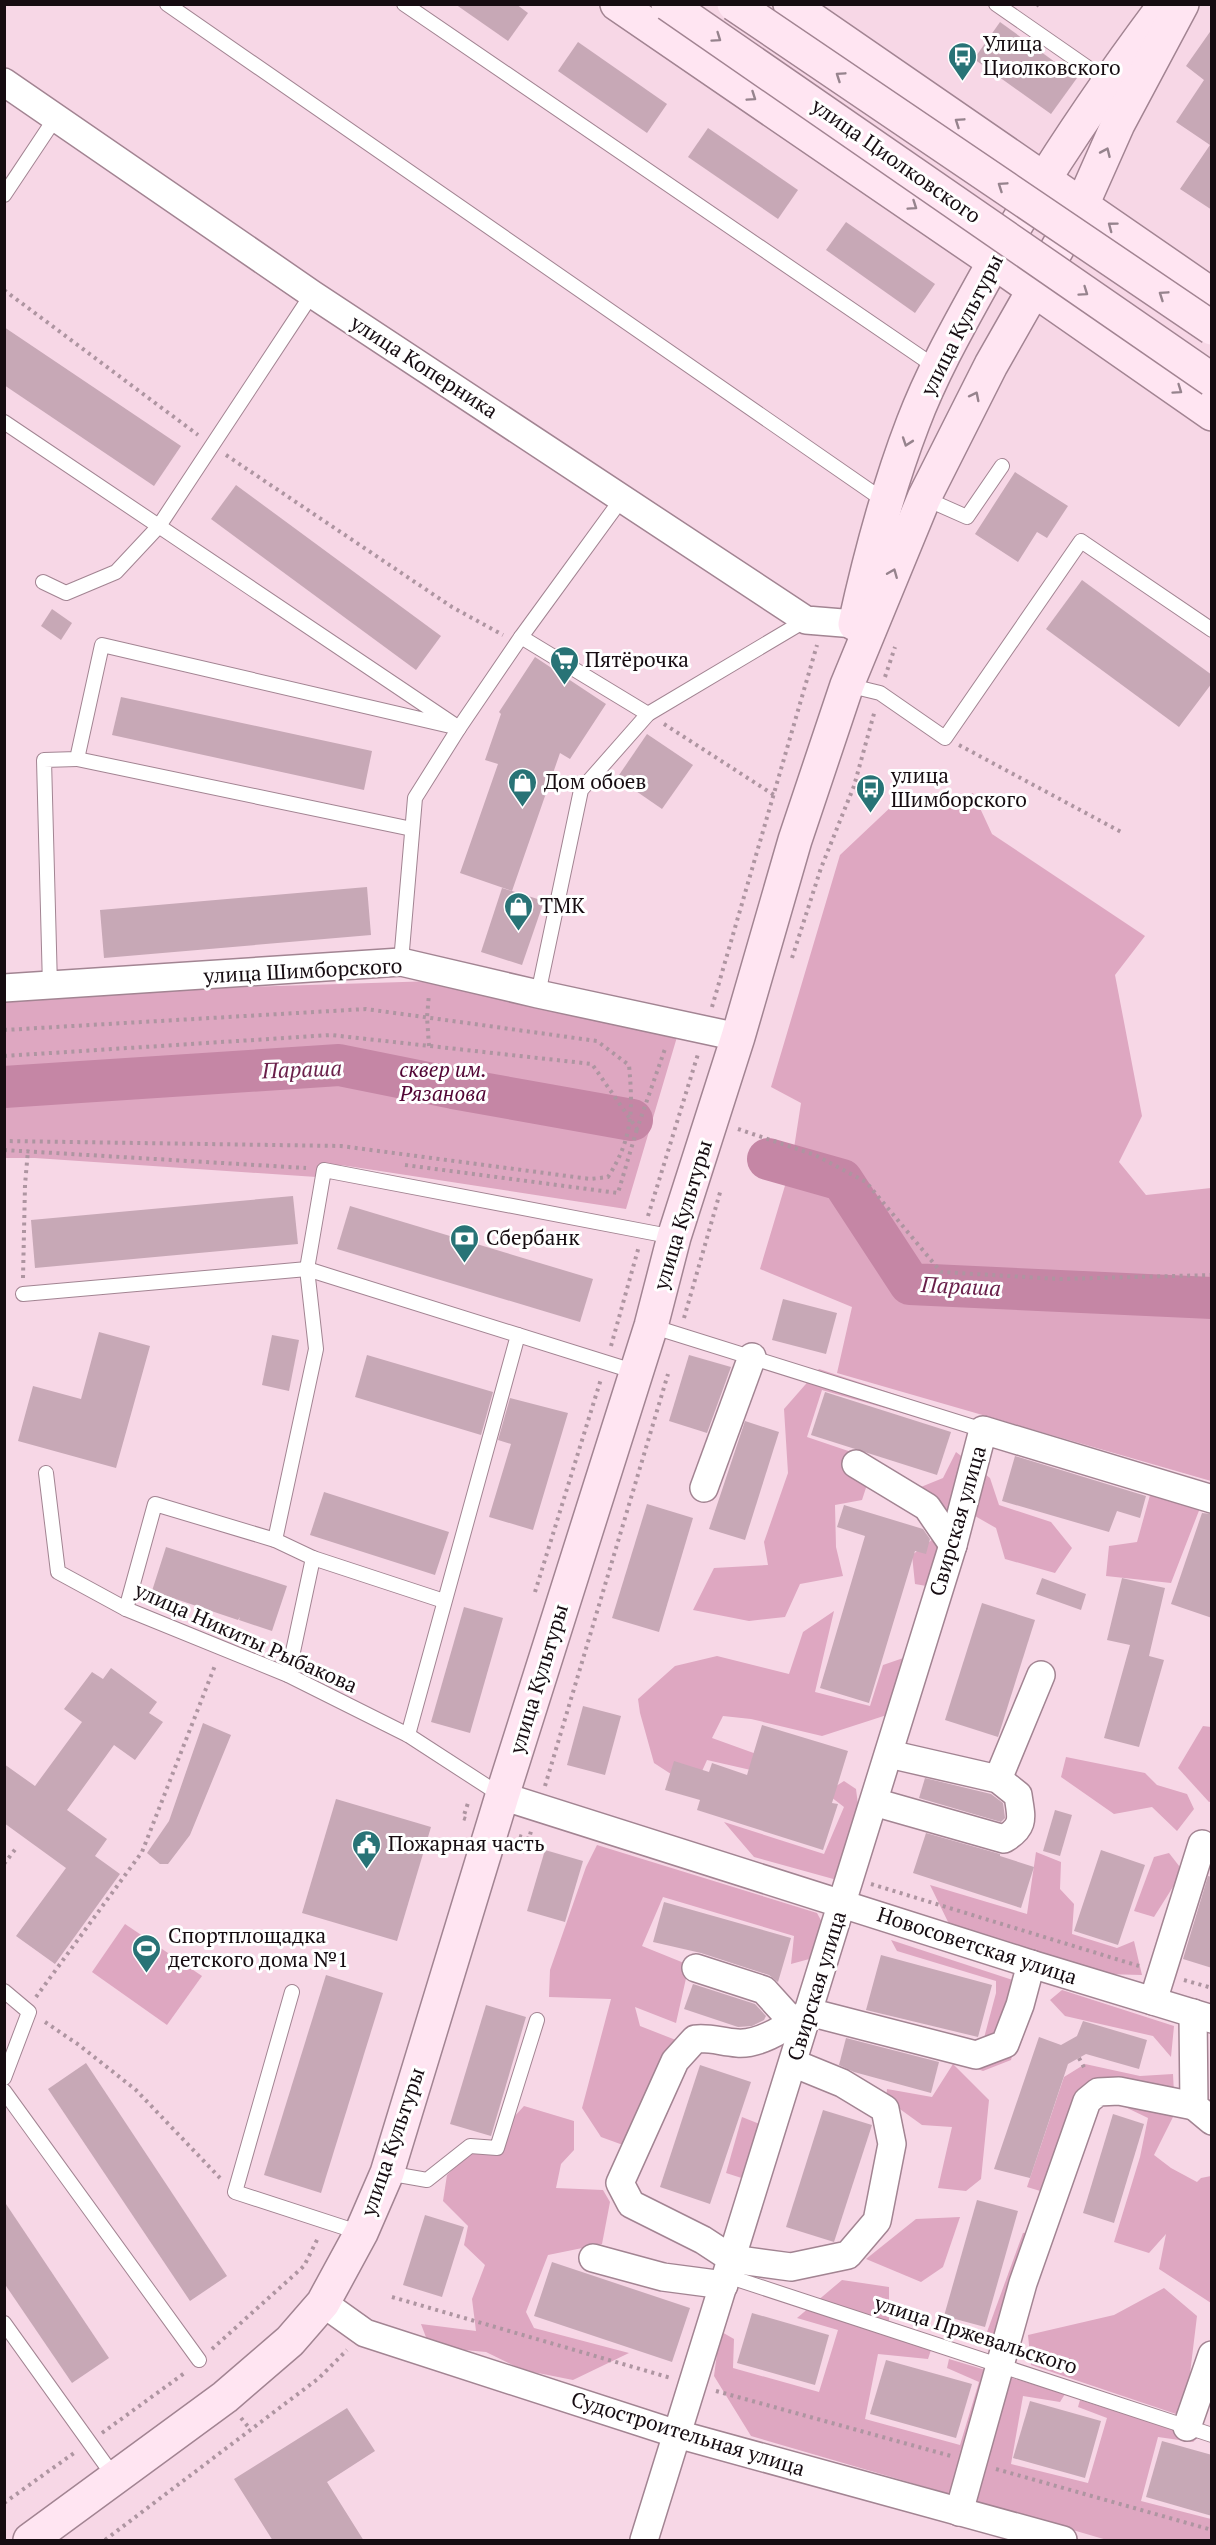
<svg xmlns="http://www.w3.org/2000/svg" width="1216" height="2545" font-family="'PT Serif',serif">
<rect width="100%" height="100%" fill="#f7d7e6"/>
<g fill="#dea7c1">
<polygon points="973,793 992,834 1145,936 1115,975 1142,1116 1119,1162 1146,1195 1211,1188 1211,1292 911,1281 844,1178 792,1161 801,1103 771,1087 840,855 894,804"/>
<polygon points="434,981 677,1037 626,1209 341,1165 331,1178 35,1158 5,1158 5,1002 218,988"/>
<polygon points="790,1169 840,1183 909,1287 1211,1299 1211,1481 837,1373 852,1307 760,1269"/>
<polygon points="819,1369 943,1410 927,1420 822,1390 807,1437 875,1460 862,1500 835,1505 836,1547 843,1576 800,1584 785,1617 749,1621 693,1610 714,1568 768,1565 764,1542 788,1473 784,1409"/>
<polygon points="956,1452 990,1478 999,1505 1051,1522 1072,1548 1055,1573 1005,1559 996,1528 975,1516 932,1587 915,1584 912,1555 937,1536 916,1489 943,1478"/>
<polygon points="1152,1488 1200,1508 1171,1583 1106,1576 1109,1546 1137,1542"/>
<polygon points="834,1611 815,1692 870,1706 883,1665 912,1655 893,1713 822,1736 751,1719 723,1716 712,1738 779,1762 773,1775 707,1760 694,1789 654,1763 640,1713 638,1699 675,1666 717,1656 789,1674 803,1632"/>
<polygon points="1203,1726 1211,1727 1212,1801 1209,1802 1178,1768"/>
<polygon points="1066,1757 1145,1773 1157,1785 1187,1794 1194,1809 1177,1831 1152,1807 1114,1814 1061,1777"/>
<polygon points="844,1781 856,1789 858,1805 837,1880 754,1857 724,1822 824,1854 844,1807 831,1797 833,1788"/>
<polygon points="597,1845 817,1913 824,1926 813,1958 791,1964 794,1936 663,1897 642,1946 689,1965 676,2023 635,2007 640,2026 686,2044 623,2145 601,2137 582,2108 611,1999 549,1997 550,1970 586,1867"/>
<polygon points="1036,1852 1061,1862 1060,1889 1074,1904 1072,1934 1117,1948 1134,1941 1142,1975 1104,1974 950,1926 930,1885 1027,1914"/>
<polygon points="1169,1853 1183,1871 1154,1917 1134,1911 1154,1857"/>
<polygon points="125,1924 202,1976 167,2025 92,1972"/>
<polygon points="891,1940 1019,1982 1025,2007 1011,2060 983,2071 964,2064 984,2038 996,1993 996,1981 897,1951"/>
<polygon points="1062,1990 1174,2026 1171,2057 1153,2036 1065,2016 1050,2000"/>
<polygon points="953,2064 989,2100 981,2179 966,2191 938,2188 952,2127 922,2125 886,2099 887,2089 932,2097"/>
<polygon points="1085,2064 1140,2076 1173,2074 1175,2113 1154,2155 1171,2168 1197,2182 1201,2178 1211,2176 1211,2303 1159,2269 1166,2234 1149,2253 1114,2242 1140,2157 1148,2118 1123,2106 1118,2099 1094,2108 1047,2193 1027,2187 1064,2077"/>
<polygon points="524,2106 574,2121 574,2150 561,2164 556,2188 603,2190 610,2202 602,2244 548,2255 526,2312 534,2328 629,2353 573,2380 523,2370 486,2352 443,2348 427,2340 421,2324 476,2331 472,2299 485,2265 464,2245 468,2226 443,2201 447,2175 468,2155 493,2140"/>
<polygon points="742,2117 767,2127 751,2181 726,2173"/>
<polygon points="960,2217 943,2267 921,2282 866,2259 916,2219"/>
<polygon points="1052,2229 1017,2354 983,2343 1023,2233"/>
<polygon points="842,2280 889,2287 889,2336 931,2350 928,2359 878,2354 865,2419 960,2445 979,2382 947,2368 949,2359 1065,2394 1060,2402 1023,2396 1011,2464 1088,2483 1107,2418 1078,2407 1080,2400 1198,2437 1193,2442 1158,2437 1141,2501 1211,2519 1211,2540 1107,2540 751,2436 714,2376 720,2331 734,2339 733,2368 819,2392 838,2330 797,2318"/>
<polygon points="1164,2288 1197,2316 1188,2390 1179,2415 1031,2365 1028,2335 1114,2315"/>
</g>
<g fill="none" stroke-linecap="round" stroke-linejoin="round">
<g stroke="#c586a5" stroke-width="42">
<polyline points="4,1087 339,1065 453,1088 632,1120"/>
<polyline points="768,1159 842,1180 910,1284 1212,1298"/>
</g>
</g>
<g fill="#c7a8b6">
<polygon points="455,4 516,4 528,13 508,41"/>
<polygon points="1000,22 1077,78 1051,114 974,59"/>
<polygon points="1212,29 1212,210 1180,189 1210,145 1176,122 1204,80 1186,66"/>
<polygon points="578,42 667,104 647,133 558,71"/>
<polygon points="708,128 798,190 778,219 688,157"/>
<polygon points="846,222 935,284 915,313 826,250"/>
<polygon points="4,327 181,446 154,486 4,385"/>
<polygon points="1015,472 1068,506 1047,538 1037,532 1018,562 975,534"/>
<polygon points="236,485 441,636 416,670 211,519"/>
<polygon points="1082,580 1212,675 1212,683 1179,727 1046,629"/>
<polygon points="52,609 72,623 61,640 41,626"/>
<polygon points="535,657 606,704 570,759 560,753 512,891 460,873 498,764 485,760 501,714 499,712"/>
<polygon points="121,697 372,751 364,790 112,735"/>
<polygon points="647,734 693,765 662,809 617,778"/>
<polygon points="367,887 371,935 104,958 100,910"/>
<polygon points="502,888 544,901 522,965 481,952"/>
<polygon points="293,1196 298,1244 35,1268 31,1220"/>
<polygon points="350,1206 593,1279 580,1322 337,1249"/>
<polygon points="783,1299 837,1313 826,1354 772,1340"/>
<polygon points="99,1332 150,1346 116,1468 18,1441 33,1386 81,1399"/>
<polygon points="272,1335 299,1340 289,1391 262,1385"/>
<polygon points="367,1355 493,1392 481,1435 355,1397"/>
<polygon points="689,1355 731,1367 707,1433 669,1421"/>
<polygon points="825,1392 951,1432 937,1475 811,1435"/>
<polygon points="510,1398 568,1413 533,1530 489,1517 511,1444 498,1440"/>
<polygon points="745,1421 779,1432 745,1540 709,1529"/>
<polygon points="1015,1456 1146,1496 1140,1518 1117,1511 1109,1532 1002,1501"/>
<polygon points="324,1492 449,1532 435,1575 310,1535"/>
<polygon points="647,1504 693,1518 659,1632 612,1618"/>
<polygon points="844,1505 923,1529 930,1539 926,1554 915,1551 869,1703 820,1688 865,1536 837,1527"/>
<polygon points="1202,1513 1212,1514 1212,1618 1171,1604"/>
<polygon points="166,1547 287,1586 272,1631 239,1620 240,1617 238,1620 152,1591"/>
<polygon points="1042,1578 1086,1594 1081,1610 1036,1594"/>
<polygon points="1122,1578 1165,1588 1149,1656 1164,1660 1139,1747 1104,1738 1130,1645 1107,1640"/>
<polygon points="982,1603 1035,1620 998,1737 945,1720"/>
<polygon points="464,1607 503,1618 470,1733 431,1722"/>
<polygon points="111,1668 157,1702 149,1713 163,1722 135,1760 114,1745 67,1810 107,1839 95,1856 120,1874 55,1964 16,1936 66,1868 4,1823 4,1764 35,1786 82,1722 64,1709 92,1672 103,1679"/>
<polygon points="583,1706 621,1716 605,1775 567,1765"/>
<polygon points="203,1723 231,1735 190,1835 168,1864 160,1864 147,1853 169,1821"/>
<polygon points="762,1725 848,1751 832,1803 838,1804 823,1850 697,1810 700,1800 665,1790 674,1761 709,1772 712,1763 747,1775"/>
<polygon points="925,1778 991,1794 1003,1803 1005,1818 1001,1822 919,1798"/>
<polygon points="336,1799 431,1827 397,1941 302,1913"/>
<polygon points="1055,1810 1072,1815 1060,1856 1043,1851"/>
<polygon points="926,1833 1000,1854 1000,1856 1034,1867 1021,1908 913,1873"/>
<polygon points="545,1850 583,1861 565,1922 527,1911"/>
<polygon points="1101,1850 1145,1865 1118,1945 1074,1931"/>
<polygon points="1208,1876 1212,1877 1212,1968 1183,1959"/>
<polygon points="664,1902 791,1938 778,1982 769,1975 701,1953 653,1942"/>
<polygon points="881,1955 992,1985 978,2037 866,2010"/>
<polygon points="326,1975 383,1993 321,2193 264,2175"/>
<polygon points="693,1984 755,2004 766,2016 764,2020 752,2026 738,2027 684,2009"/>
<polygon points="486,2005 526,2017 491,2136 450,2124"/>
<polygon points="1083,2021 1147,2040 1139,2069 1086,2054 1068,2064 1030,2178 994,2169 1039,2037 1061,2045 1077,2036"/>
<polygon points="846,2038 939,2062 931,2093 854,2072 839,2065"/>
<polygon points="86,2063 227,2276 190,2301 48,2089"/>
<polygon points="700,2065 751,2082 710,2204 660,2187"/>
<polygon points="823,2110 872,2125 834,2242 786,2227"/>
<polygon points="1113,2114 1144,2124 1114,2223 1083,2213"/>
<polygon points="977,2200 1018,2211 985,2327 944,2316"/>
<polygon points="4,2201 109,2358 72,2383 4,2283"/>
<polygon points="425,2215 464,2227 442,2297 403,2285"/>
<polygon points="552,2262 690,2308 672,2362 534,2316"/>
<polygon points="752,2313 829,2335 815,2385 737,2363"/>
<polygon points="886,2360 972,2384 956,2438 870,2414"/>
<polygon points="1030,2401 1101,2421 1085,2478 1013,2458"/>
<polygon points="347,2408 375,2451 327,2482 364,2541 273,2541 234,2479"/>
<polygon points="1162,2441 1212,2455 1212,2516 1146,2497"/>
</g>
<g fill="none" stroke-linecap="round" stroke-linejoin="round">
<defs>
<g id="lane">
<polyline points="167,4 886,502"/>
<polyline points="404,4 937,368"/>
<polyline points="996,4 1107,81"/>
<polyline points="4,195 56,117"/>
<polyline points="4,422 459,728 102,645 77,759 44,760 50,986"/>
<polyline points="924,498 967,517 1002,466"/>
<polyline points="43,582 66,593 116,572 159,526 312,294"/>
<polyline points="521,637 623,497"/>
<polyline points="847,685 880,693 945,738 1081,541 1212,630"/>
<polyline points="77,759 412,829"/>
<polyline points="401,962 415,798 459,728 521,637 648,714"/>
<polyline points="538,994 581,790 648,714 806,620"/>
<polyline points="23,1294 307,1269 636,1372"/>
<polyline points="651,1326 983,1430"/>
<polyline points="46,1473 58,1572 126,1609 288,1675 408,1735 502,1796"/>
<polyline points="275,1540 316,1349 307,1269 324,1170 674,1237"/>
<polyline points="313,1558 444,1601"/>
<polyline points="126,1609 155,1504 275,1540 313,1558 288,1675"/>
<polyline points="408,1735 518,1335"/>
<polyline points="4,1991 29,2012 4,2078"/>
<polyline points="292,1992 235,2192 361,2233"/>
<polyline points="4,2091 199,2360"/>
<polyline points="387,2173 427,2180 470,2146 497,2148 537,2020"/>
<polyline points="727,2276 1212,2435"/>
<polyline points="4,2323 115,2478"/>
</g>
<g id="street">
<polyline points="4,82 312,294 806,620 855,624"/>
<polyline points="4,988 401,962 538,994 738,1037"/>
<polyline points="856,1464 927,1507 953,1545"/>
<polyline points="704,1488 752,1357"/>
<polyline points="998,1779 1041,1675"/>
<polyline points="502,1796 1031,1964 1212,2019"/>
<path d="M874 1802 1004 1839C1026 1826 1021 1817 1018 1795L998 1779 889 1754"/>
<polyline points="696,1968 764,1990 793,2022"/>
<polyline points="1153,2001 1202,1844"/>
<polyline points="1193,2013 1194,2106 1212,2121"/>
<path d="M793 2063 842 2083 885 2109 892 2144 877 2221 848 2255 791 2267 732 2259 703 2240 631 2204 620 2183 675 2061 695 2039C709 2037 722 2042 737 2043 762 2045 788 2025 809 2012L976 2055 1005 2044 1020 2005 1031 1964"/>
<polyline points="593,2258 663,2277 724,2285"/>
<polyline points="323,2303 365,2333 677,2434 1063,2540"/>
<polyline points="1187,2427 1212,2355"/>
<polyline points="959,2512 1023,2283 1087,2101 1098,2092 1119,2091 1194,2106"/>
<polyline points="644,2540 953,1545 983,1430 1212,1499"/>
</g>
<g id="secondary">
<polyline points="617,4 994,262 1212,414"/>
<polyline points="790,4 1212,295"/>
<path d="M855 624C870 556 888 488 913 423 932 373 958 327 984 280 1037 185 1096 97 1161 10"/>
<polyline points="30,2540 225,2397 290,2341 323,2303 361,2233 387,2173 502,1796 651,1326 674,1237 738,1037 795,840 847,685 924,498 991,365 1082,205 1118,124 1182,4"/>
</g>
</defs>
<use href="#lane" stroke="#a28492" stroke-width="16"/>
<use href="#street" stroke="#a28492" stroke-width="30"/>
<use href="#secondary" stroke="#a28492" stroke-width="36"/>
<g stroke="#ae95a1" stroke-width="4" stroke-dasharray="3 4.5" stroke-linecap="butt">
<polyline points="1037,4 1039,6"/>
<polyline points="4,290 198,435"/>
<polyline points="226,455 452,607 503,635"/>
<polyline points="885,677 895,647"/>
<polyline points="664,724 774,795"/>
<polyline points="959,745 1123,833"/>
<polyline points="792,958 821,868 854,786 875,710"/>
<polyline points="712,1007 817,645"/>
<path d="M4 1030 366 1009 597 1041 629 1065C633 1109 633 1138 608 1177L590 1179 341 1146 4 1141"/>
<polyline points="429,1046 427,1017 429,994"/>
<polyline points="4,1056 331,1035 592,1064 637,1129 666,1046"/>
<polyline points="738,1129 815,1155 866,1182 941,1272 1059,1279 1212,1275"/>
<polyline points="4,1150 306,1168"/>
<polyline points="405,1165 618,1193 637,1129"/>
<polyline points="648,1216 698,1054"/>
<polyline points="23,1278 25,1185 28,1150"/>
<polyline points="684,1318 721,1189"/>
<polyline points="611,1346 639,1246"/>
<polyline points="535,1592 601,1379"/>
<polyline points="545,1786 668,1374"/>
<polyline points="466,1819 463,1818 468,1803"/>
<polyline points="519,1836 529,1839 531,1831"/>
<polyline points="4,1864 17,1847"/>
<polyline points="871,1884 1139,1966"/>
<polyline points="1184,1980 1212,1988"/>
<polyline points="36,1997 142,1852 216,1663"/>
<polyline points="45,2022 79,2045 136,2090 220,2178"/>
<polyline points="1079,2058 1086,2071"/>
<polyline points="392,2297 671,2378"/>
<polyline points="212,2349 304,2266 319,2236"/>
<polyline points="716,2391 951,2456"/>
<polyline points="241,2418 250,2429"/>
<polyline points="102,2433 186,2372"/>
<polyline points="996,2469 1212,2530"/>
<polyline points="4,2503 74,2453"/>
<polyline points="105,2540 319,2378 347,2350"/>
</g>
<use href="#lane" stroke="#fff" stroke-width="14"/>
<use href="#street" stroke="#fff" stroke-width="27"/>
<use href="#secondary" stroke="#ffe5f2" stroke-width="33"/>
<defs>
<g id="secondary-bridge">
<polyline points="668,4 1212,380"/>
<polyline points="734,4 1212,328"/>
</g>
</defs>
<use href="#secondary-bridge" stroke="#a28492" stroke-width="36" stroke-linecap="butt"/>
<use href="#secondary-bridge" stroke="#ffe5f2" stroke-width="33"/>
</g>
<defs><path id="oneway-chevron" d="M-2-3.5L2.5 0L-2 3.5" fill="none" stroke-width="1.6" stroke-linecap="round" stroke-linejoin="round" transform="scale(1.5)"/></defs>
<g stroke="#96838d">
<use href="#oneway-chevron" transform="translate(717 38) rotate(35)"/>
<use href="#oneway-chevron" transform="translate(840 76) rotate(-146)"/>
<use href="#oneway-chevron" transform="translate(752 97) rotate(34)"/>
<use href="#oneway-chevron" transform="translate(959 122) rotate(-146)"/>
<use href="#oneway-chevron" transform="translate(1106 152) rotate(-66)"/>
<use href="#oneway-chevron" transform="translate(1002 186) rotate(-146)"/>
<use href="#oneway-chevron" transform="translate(913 206) rotate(34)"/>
<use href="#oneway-chevron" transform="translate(1112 226) rotate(-143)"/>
<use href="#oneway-chevron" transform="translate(1084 292) rotate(35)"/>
<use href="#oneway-chevron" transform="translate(1163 295) rotate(-146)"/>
<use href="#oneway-chevron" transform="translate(1178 390) rotate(35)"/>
<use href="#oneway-chevron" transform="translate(975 396) rotate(-63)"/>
<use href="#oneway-chevron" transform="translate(907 442) rotate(109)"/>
<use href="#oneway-chevron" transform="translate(893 573) rotate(-68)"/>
</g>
<defs>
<symbol id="bus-pin" viewBox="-11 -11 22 30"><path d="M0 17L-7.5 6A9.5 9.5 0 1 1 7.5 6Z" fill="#287376" stroke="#fff"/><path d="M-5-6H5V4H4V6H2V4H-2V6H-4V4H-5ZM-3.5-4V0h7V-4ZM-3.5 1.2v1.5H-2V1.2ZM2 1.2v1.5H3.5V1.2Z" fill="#fff"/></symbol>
<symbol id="supermarket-pin" viewBox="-11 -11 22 30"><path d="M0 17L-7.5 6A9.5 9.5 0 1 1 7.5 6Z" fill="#287376" stroke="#fff"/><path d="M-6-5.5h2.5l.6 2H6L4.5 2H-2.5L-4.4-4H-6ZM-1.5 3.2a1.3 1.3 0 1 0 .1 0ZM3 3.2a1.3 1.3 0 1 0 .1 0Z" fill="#fff"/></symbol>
<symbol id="shop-pin" viewBox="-11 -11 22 30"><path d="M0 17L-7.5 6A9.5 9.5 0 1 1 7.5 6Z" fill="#287376" stroke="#fff"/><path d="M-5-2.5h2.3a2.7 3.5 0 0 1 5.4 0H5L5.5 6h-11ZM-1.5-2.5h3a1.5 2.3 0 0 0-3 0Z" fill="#fff"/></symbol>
<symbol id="bank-pin" viewBox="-11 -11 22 30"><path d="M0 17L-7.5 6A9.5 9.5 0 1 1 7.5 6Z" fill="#287376" stroke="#fff"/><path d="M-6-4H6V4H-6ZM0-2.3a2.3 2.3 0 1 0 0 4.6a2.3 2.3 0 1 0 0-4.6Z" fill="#fff"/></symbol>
<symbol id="civic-pin" viewBox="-11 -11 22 30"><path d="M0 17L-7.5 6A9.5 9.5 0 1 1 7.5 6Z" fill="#287376" stroke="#fff"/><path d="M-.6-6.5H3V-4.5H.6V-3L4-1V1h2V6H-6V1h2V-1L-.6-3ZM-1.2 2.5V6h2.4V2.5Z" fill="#fff"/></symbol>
<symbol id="stadium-pin" viewBox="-11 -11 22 30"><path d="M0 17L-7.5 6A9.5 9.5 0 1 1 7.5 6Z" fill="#287376" stroke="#fff"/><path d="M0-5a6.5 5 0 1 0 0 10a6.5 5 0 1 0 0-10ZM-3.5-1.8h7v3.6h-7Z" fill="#fff"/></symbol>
</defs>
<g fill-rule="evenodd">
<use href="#bus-pin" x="946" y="40" width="33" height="45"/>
<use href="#supermarket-pin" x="548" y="644" width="33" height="45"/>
<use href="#shop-pin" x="506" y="766" width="33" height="45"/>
<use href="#bus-pin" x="854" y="772" width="33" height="45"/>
<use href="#shop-pin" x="502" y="890" width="33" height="45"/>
<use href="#bank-pin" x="448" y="1222" width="33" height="45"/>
<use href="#civic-pin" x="350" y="1828" width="33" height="45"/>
<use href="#stadium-pin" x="130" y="1932" width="33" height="45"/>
</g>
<g text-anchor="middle" stroke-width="6" stroke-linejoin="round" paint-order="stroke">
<g font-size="21" fill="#160c11" stroke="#fff" text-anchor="start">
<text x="983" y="51">Улица<tspan x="983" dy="24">Циолковского</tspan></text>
<text x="585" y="667">Пятёрочка</text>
<text x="891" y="783">улица<tspan x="891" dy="24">Шимборского</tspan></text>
<text x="544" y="789">Дом обоев</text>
<text x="540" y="913">ТМК</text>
<text x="486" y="1245">Сбербанк</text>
<text x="388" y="1851">Пожарная часть</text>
<text x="168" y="1943">Спортплощадка<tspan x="168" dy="24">детского дома №1</tspan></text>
</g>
<g font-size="21" fill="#160c11" stroke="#fff">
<text transform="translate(896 161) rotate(35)" y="7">улица Циолковского</text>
<text transform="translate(962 325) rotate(-63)" y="7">улица Культуры</text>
<text transform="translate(424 367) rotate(33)" y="7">улица Коперника</text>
<text transform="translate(303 971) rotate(-3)" y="7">улица Шимборского</text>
<text transform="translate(683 1215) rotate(-73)" y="7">улица Культуры</text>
<text transform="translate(958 1521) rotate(-74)" y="7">Свирская улица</text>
<text transform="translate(246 1638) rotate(24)" y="7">улица Никиты Рыбакова</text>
<text transform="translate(539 1679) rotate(-73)" y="7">улица Культуры</text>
<text transform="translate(977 1946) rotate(18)" y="7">Новосоветская улица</text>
<text transform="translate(817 1986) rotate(-73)" y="7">Свирская улица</text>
<text transform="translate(393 2142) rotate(-71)" y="7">улица Культуры</text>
<text transform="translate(976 2335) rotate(18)" y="7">улица Пржевальского</text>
<text transform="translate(688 2434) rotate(17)" y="7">Судостроительная улица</text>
</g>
<g font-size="21" font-style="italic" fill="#510434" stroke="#fff">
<text x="443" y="1077">сквер им.<tspan x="443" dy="24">Рязанова</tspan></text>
</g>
<g font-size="22" font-style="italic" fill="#691f4a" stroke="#fff">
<text transform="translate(302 1069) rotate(-2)" y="8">Параша</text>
<text transform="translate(961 1286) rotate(3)" y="8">Параша</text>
</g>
</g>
<rect width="1216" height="2545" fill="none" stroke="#160c11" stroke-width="12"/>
</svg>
